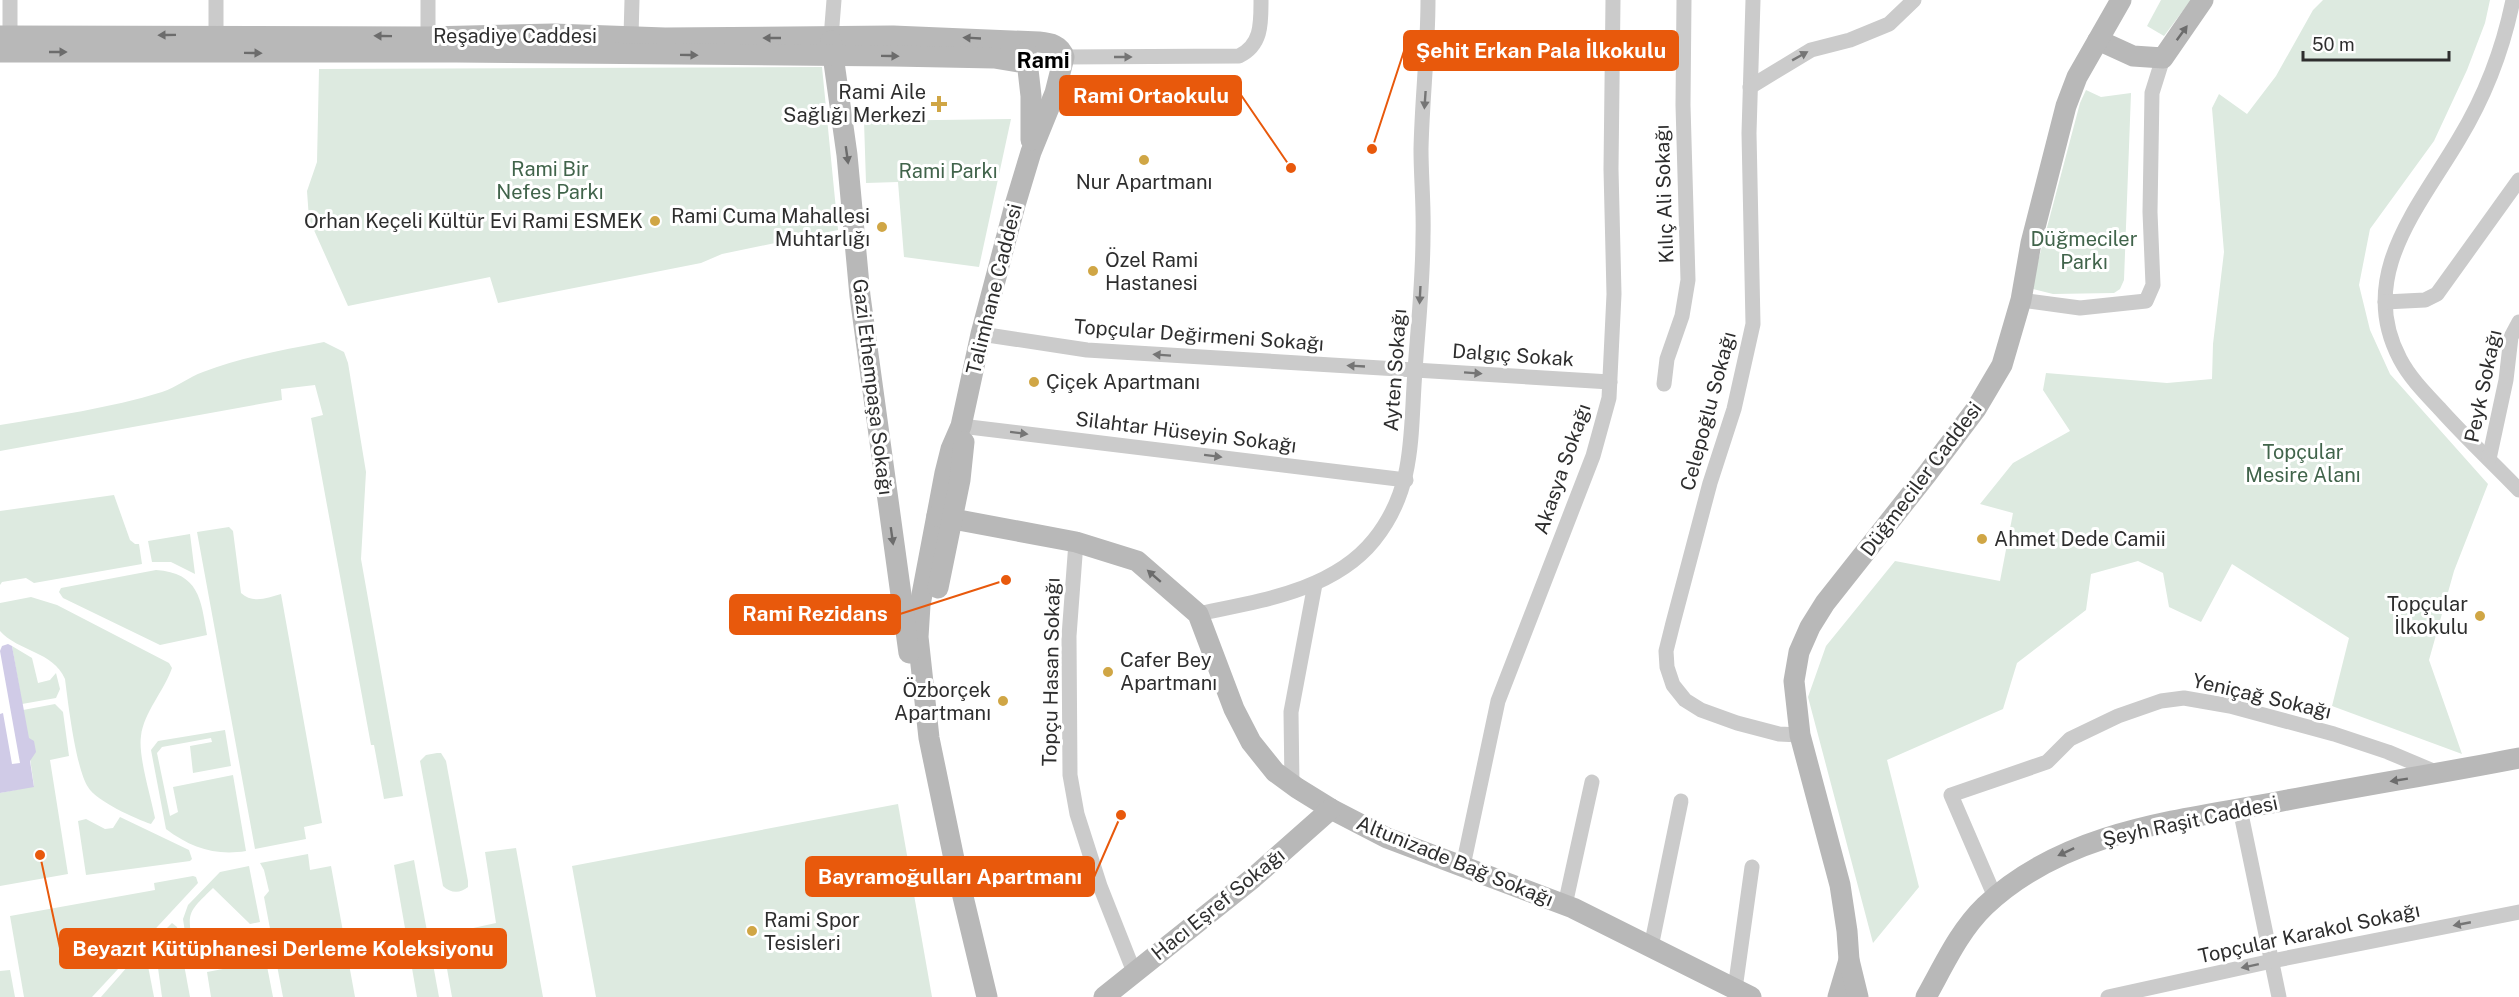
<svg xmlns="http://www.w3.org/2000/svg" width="2519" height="997" font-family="'Public Sans',sans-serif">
<rect width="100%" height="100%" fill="#fff"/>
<g fill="#ddeae0">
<polygon points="2161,0 2191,0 2164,36 2147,26"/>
<polygon points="2323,0 2490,0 2485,23 2467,70 2434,141 2370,229 2359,285 2370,330 2390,374 2488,484 2454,571 2429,660 2462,754 2332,706 2349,638 2232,564 2201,622 2169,607 2163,573 2138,561 2091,574 2086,610 2017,663 2003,709 1887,760 1919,887 1873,943 1808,697 1826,646 1895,561 2000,581 2013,513 1980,504 2013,463 2070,431 2043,390 2046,373 2167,383 2212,379 2213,344 2224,252 2212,108 2219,94 2247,114 2276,76 2313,10"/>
<polygon points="822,67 838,230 722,254 701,263 498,303 490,277 348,306 309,219 307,191 317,162 319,69"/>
<polygon points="2086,90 2101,97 2131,93 2124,280 2120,289 2114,293 2053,294 2033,289 2032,284 2080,103"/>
<polygon points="1011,119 979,267 904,257 898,182 866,183 864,121"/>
<path d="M324 342 344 352 348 363 366 472 361 559 403 796 384 799 374 745H371L311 418 323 415 315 385 281 389 282 400 0 451V425C54 416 110 408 162 392 177 387 189 377 203 372 243 357 283 350 324 342Z"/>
<polygon points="114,495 130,540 135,544 139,544 142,564 34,583 26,578 2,582 0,585 0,511"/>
<path d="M229 527 233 531 241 593C253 604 267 598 281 594L322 823 304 827 306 839 255 849 197 532Z"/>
<polygon points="190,534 195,574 171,562 152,562 148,541"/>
<path d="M156 570C199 573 201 599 207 635L160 645 63 598 59 592 61 588Z"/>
<path d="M31 597 57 605 169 663 172 668C164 691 144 712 141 736 138 756 151 797 155 818L151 824C136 819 96 801 88 787 76 769 68 703 65 679 53 651 19 652 0 631V603Z"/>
<polygon points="12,646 32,658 38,683 50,680 56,673 60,689 56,698 22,704"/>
<polygon points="55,704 63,712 69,756 50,760 68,874 0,886 0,793 34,786 23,710"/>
<path d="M225 730 231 766 193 773 190 746 212 742 211 738 162 747 157 753 170 816 178 812 173 787 233 775 246 851C216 856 191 848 166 829L151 750 158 741Z"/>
<path d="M437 753H441L446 761 468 881V887C460 894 450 893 443 886L420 761 426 755Z"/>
<polygon points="898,804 932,997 596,997 572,866"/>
<polygon points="120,817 189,850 192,859 190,861 86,875 78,821 86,819 105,829 113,828"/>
<polygon points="516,848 543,997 452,997 441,935 496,923 485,852"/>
<polygon points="308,854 310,870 331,866 355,997 283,997 264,897 269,891 264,870 260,863"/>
<polygon points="414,860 439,997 417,997 394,865"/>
<path d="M249 866 260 922 250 924 213 888C186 914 187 913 194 950L197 951 252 941 251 930 262 929V943L189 959 183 919 188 905 220 872Z"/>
<polygon points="193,876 196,877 198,883 92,997 24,997 10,916 155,890 154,883"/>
<polygon points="172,923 177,927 190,997 162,997 155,946 159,936"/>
<polygon points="139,960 148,966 154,997 101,997 128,966"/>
<polygon points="266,961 273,997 211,997 207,972"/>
<polygon points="10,970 15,997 0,997 0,971"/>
</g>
<polygon fill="#d0cbe7" points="8,644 12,646 29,738 34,741 36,752 30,761 34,787 0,793 0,714 3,713 12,764 20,763 0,651 2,646"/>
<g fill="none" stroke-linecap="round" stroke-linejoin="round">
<g stroke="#cbcbcb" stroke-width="15">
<polyline points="10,0 10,35"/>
<polyline points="1753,0 1749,133 1753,324 1734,409 1710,483 1673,623 1666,651 1667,667 1673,685 1685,700 1701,710 1737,723 1779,734 1800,735"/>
<path d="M2513 0C2503 49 2485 96 2459 139 2419 207 2356 276 2400 359 2410 378 2425 393 2440 409 2465 437 2493 463 2519 490"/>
<polyline points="216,36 216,0"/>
<polyline points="631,36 632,0"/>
<polyline points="428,37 428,0"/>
<polyline points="831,38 834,0"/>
<path d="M1064 57 1239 56C1262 45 1261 23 1261 0"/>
<polyline points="1750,87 1811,50 1850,40 1889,24 1914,0"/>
<polyline points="2021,300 2080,308 2146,301 2153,285 2150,212 2152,93 2163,58"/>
<polyline points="2385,302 2425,300 2437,294 2519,180"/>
<polyline points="981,334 1087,350 1610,382"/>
<polyline points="1664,384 1667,359 1682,316 1688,280 1683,105 1684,0"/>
<polyline points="961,426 1406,480"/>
<polyline points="2489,459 2506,380 2511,337 2519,322"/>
<polyline points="1076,542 1069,636 1070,775 1077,814 1100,886 1134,972"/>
<path d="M1198 614C1259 601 1333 591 1374 540 1416 488 1410 433 1415 371 1418 326 1423 281 1423 236 1424 207 1421 178 1421 149 1422 100 1428 50 1428 0"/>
<polyline points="1292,785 1291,712 1315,584"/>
<polyline points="2240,809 2279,997"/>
<polyline points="1463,866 1498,701 1593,456 1609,398 1614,294 1611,169 1613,0"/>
<polyline points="1995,897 1951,795 2047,762 2070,739 2118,716 2161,701 2184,698 2230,706 2334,734 2388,752 2438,773"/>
<polyline points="1565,905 1592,782"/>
<polyline points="1651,947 1681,801"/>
<polyline points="1735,989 1752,867"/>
<polyline points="2108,997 2272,961 2519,912"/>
</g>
<g stroke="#b8b8b8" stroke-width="21">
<path d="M0 36 428 37 553 34 665 38 893 36 1039 42C1050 43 1061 45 1064 57L1055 93 1031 152 1015 205 981 334 961 426 951 449 945 473 920 605 918 637 929 738 954 859 987 997"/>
<polyline points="2098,40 2133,56 2163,58 2203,0"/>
<polyline points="831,41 847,155 860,296 909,653"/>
<polyline points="0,52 456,52 893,56 994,58 1026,63"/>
<polyline points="1026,52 1031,96 1031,140"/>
<polyline points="937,516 1076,542 1137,561 1198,614 1234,709 1251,742 1275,772 1297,788 1331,809 1387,838 1573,908 1751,997"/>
<polyline points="938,588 960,480 964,442"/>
<polyline points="1104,997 1253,878 1331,809"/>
<polyline points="1838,997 1849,960"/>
<polyline points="1858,997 1849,960 1847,931 1840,885 1800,735 1794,681 1799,652 1810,627 1825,603 1927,474 1976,409 2002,365 2021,300 2031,243 2066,106 2077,77 2121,0"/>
<path d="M1926 997C1944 965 1959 931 1985 906 2062 833 2172 821 2272 803 2354 787 2437 774 2519 758"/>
</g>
</g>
<defs><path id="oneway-solid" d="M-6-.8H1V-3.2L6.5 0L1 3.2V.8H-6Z" transform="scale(1.5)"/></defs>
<g fill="#6c6c6c">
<use href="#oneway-solid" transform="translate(2182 33) rotate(-54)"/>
<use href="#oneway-solid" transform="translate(167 35) rotate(179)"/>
<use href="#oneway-solid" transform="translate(383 36) rotate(-179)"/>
<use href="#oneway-solid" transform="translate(772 38) rotate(180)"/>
<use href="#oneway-solid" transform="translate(972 38) rotate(-177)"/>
<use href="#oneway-solid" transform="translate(58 52)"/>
<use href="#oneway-solid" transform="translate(253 53) rotate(1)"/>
<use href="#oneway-solid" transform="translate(689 55) rotate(1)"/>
<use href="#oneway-solid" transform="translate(890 56) rotate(1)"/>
<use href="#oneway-solid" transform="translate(847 155) rotate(82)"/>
<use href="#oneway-solid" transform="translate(892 536) rotate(82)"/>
<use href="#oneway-solid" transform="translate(1154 576) rotate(-139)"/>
<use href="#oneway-solid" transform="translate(2399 780) rotate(171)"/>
<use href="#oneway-solid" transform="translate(2066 852) rotate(155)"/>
</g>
<g fill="#757575">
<use href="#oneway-solid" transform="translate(1800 56) rotate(-29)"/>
<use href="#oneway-solid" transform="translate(1123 57)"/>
<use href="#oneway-solid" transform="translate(1425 100) rotate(94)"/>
<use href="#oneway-solid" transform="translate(1420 295) rotate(93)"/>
<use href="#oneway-solid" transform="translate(1162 355) rotate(-176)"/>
<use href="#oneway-solid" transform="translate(1356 366) rotate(-177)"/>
<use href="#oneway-solid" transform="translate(1473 373) rotate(4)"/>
<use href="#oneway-solid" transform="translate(1019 433) rotate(7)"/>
<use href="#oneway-solid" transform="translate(1213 456) rotate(7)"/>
<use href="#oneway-solid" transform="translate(2462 924) rotate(169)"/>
<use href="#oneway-solid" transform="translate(2250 966) rotate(168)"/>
</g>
<g fill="#d0a645" stroke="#fff" stroke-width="2">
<path d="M936 95h6v6h6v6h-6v6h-6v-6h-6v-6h6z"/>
<circle cx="1144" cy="160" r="6"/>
<circle cx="655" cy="221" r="6"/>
<circle cx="882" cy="227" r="6"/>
<circle cx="1093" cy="271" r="6"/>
<circle cx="1034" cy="382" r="6"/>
<circle cx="1982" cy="539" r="6"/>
<circle cx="2480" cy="616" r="6"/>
<circle cx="1108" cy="672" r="6"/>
<circle cx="1003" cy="701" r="6"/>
<circle cx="752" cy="931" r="6"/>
</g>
<g text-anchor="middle" stroke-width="6" stroke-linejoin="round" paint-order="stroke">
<g font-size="20" fill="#2e2e2e" stroke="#fff">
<text x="515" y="43">Reşadiye Caddesi</text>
<text transform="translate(1664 194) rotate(-92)" y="7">Kılıç Ali Sokağı</text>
<text transform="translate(994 289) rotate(-76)" y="7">Talimhane Caddesi</text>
<text transform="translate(1199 335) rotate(4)" y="7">Topçular Değirmeni Sokağı</text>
<text transform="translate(1513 355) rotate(4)" y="7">Dalgıç Sokak</text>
<text transform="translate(1395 370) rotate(-86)" y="7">Ayten Sokağı</text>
<text transform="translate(2483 386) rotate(-78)" y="7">Peyk Sokağı</text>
<text transform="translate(873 387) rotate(83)" y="7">Gazi Ethempaşa Sokağı</text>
<text transform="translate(1708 411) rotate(-75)" y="7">Celepoğlu Sokağı</text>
<text transform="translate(1186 432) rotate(7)" y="7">Silahtar Hüseyin Sokağı</text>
<text transform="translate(1562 469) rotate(-71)" y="7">Akasya Sokağı</text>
<text transform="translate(1921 479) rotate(-53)" y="7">Düğmeciler Caddesi</text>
<text transform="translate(1051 672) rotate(-89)" y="7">Topçu Hasan Sokağı</text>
<text transform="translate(2262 696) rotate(13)" y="7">Yeniçağ Sokağı</text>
<text transform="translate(2190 821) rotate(-12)" y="7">Şeyh Raşit Caddesi</text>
<text transform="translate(1455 861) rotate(22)" y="7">Altunizade Bağ Sokağı</text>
<text transform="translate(1218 904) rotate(-39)" y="7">Hacı Eşref Sokağı</text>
<text transform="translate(2309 933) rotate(-12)" y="7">Topçular Karakol Sokağı</text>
</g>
<g font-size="20" fill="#2e2e2e" stroke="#fff" text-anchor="end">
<text x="926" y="99">Rami Aile<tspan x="926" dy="23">Sağlığı Merkezi</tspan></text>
<text x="1144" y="189" text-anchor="middle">Nur Apartmanı</text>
<text x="870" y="223">Rami Cuma Mahallesi<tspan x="870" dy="23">Muhtarlığı</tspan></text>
<text x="643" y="228">Orhan Keçeli Kültür Evi Rami ESMEK</text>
<text x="1105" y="267" text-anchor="start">Özel Rami<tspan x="1105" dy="23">Hastanesi</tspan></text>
<text x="1046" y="389" text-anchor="start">Çiçek Apartmanı</text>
<text x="1994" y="546" text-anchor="start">Ahmet Dede Camii</text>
<text x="2468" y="611">Topçular<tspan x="2468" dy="23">İlkokulu</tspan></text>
<text x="1120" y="667" text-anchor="start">Cafer Bey<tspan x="1120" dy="23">Apartmanı</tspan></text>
<text x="991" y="697">Özborçek<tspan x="991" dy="23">Apartmanı</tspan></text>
<text x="764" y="927" text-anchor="start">Rami Spor<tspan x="764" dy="23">Tesisleri</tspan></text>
</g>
<g font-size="20" fill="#41644b" stroke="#fff">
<text x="550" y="176">Rami Bir<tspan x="550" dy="23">Nefes Parkı</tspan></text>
<text x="948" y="178">Rami Parkı</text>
<text x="2084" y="246">Düğmeciler<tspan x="2084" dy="23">Parkı</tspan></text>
<text x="2303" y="459">Topçular<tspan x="2303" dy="23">Mesire Alanı</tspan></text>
</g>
<g font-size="22" font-weight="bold" fill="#000" stroke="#fff">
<text x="1043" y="68">Rami</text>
</g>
</g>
<path fill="none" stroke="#e8590c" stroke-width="2" d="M1372 149L1404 51M1291 168L1241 95M1006 580L900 614M1121 815L1094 877M40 855L60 948"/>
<g fill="#e8590c" stroke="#fff" stroke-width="2">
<circle cx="1372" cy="149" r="6"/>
<circle cx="1291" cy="168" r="6"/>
<circle cx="1006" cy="580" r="6"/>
<circle cx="1121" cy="815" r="6"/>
<circle cx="40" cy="855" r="6"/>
</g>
<g fill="#e8590c" stroke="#e8590c" stroke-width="2">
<rect x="1404" y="31" width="274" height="39" rx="6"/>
<rect x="1060" y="76" width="181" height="39" rx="6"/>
<rect x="730" y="595" width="170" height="39" rx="6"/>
<rect x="806" y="857" width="288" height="39" rx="6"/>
<rect x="60" y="929" width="446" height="39" rx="6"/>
</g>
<g font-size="21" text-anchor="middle" font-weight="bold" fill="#fff">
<text x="1541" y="58">Şehit Erkan Pala İlkokulu</text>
<text x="1151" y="103">Rami Ortaokulu</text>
<text x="815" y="621">Rami Rezidans</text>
<text x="950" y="884">Bayramoğulları Apartmanı</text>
<text x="283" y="956">Beyazıt Kütüphanesi Derleme Koleksiyonu</text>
</g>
<path d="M2303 51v9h146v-9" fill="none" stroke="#2e2e2e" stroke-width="3"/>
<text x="2312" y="51" font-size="18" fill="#2e2e2e" stroke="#ffffff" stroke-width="4.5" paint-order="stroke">50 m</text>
</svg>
